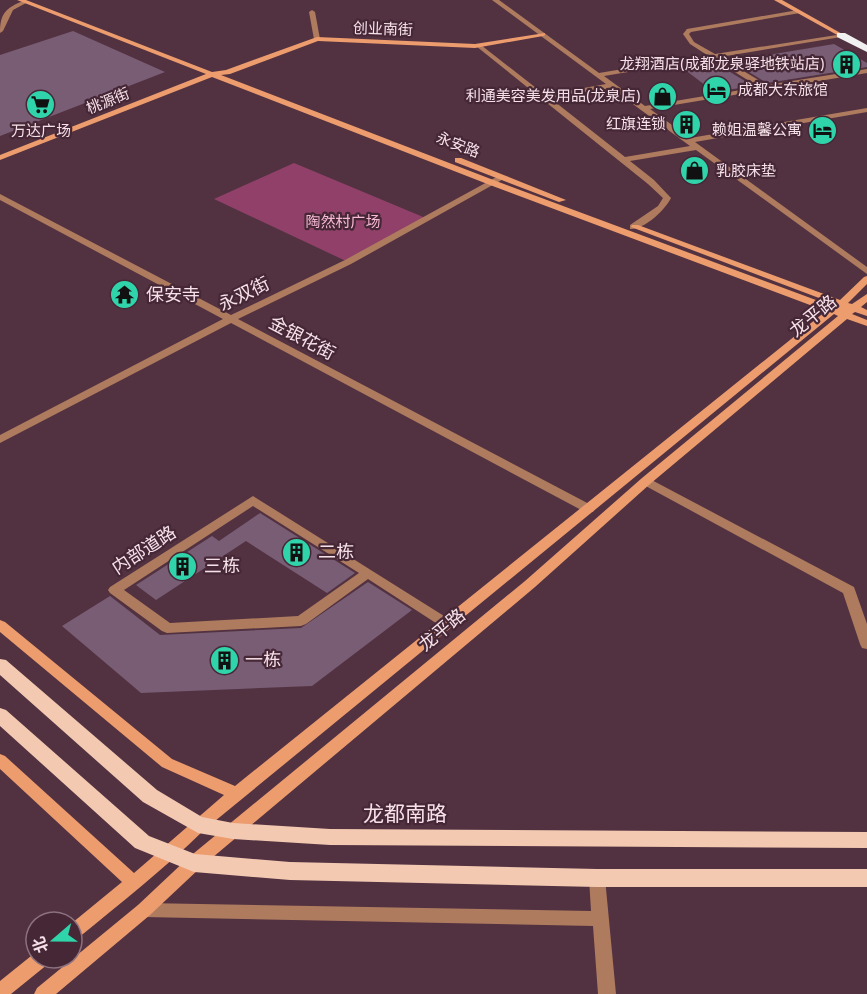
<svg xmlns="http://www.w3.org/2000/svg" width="867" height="994" font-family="Overpass,'Noto Sans SC',sans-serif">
<rect width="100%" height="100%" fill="#523241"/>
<polygon fill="#904069" points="294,163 428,219 348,262 214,199"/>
<g fill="#795d75">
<polygon points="73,31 165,72 0,136 0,55"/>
<polygon points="834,44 867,63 867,67 767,83 731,61"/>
<polygon points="717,64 753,86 714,92 684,69"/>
<polygon points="260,513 355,573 327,593 246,541 156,600 136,585 212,536 219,541"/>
<polygon points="368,582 412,610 312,686 141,693 62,626 110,596 160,635 301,628"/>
</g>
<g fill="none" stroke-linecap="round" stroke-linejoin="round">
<g fill="#ae7b5f" fill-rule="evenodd">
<path d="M492 0H499L599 73 707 55 690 44 683 34 687 29 798 10 801 12 800 13 691 32 689 34 694 42 715 54 843 34V36L841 37 720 57 767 85 867 69V73L650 109 690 138 867 108V112L695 142 867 267V274L696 150 630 161 654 180 671 198C665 210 644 230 630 229V225L658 206 663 198 648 184 476 46 481 45 545 95 606 84ZM712 58 759 87 645 106 604 76ZM611 88 690 146 625 157 550 98Z"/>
<path d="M23 1 28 2 13 10 3 31 0 33C0 13 6 8 23 1Z"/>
<polygon points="312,10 315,12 320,39 317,41 314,39 309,12"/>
<polygon points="500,175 507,177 351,264 238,319 593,506 595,509 593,512 585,512 231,323 0,443 0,435 223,319 0,200 0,194 231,315 345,260"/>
<polygon points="646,477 854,587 867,624 867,649 862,648 860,644 843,593 642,484 640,481"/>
<path d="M253 496 452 621 454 624 452 627H442L368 579 306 624 301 626 167 633 162 631 110 593 108 590 110 587ZM253 506 359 573 298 616 170 623 124 590Z"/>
<polygon points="597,871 603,873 605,878 616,994 598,994 593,926 144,917 138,915 136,910 138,905 144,903 591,911 589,878 591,873"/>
</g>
<g fill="#ed9c6e" fill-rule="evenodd">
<path d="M17 0H26L212 72 226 70 317 37 475 44 545 33V35L543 36 475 48 318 41 230 74 221 75 496 181 832 306 835 304 631 227 632 225H638L840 300 864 277 867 276V284L848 303 852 304 867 294V302L861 307 867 310V316L855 312 852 314 867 320V326L847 319 650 484 535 587 200 868 150 915 56 994H34L37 988 138 905 188 858 525 581 642 478 838 316 834 314 204 830C164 869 121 903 78 938L72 941V923L122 882 0 769V754L5 756 134 873 224 795 162 767 0 632V620L5 622 172 759 235 786 826 311 490 185 212 77 0 160V155L206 74Z"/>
<polygon points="774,0 782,0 844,35 839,36"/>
<polygon points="455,158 461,158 566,200 559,202 455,162"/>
<polygon points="36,952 36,958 51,958 48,964 11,994 0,994 0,981"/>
</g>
<g fill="#f3c9b2" fill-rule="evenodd">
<polygon points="0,659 6,660 157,790 202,817 233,823 330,829 867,832 867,848 330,845 233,839 198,833 143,802 0,675"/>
<polygon points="0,708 6,710 149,836 195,854 290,862 597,869 867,869 867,887 597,887 290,880 194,872 135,848 0,726"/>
</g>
<polygon fill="#f0f0f0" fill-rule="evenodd" points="837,33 845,33 867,45 867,52 837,37"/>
</g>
<defs>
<symbol id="building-disc" viewBox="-11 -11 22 22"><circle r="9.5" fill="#30d4aa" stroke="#462736"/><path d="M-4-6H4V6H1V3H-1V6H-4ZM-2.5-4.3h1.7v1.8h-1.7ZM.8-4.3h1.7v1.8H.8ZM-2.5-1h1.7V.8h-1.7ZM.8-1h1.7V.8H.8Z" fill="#111"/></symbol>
<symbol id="hotel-disc" viewBox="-11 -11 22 22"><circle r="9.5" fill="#30d4aa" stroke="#462736"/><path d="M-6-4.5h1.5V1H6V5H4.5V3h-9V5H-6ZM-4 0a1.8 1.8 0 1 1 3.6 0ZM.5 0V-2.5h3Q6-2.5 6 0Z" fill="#111"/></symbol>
<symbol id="shop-disc" viewBox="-11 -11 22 22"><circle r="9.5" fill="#30d4aa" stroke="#462736"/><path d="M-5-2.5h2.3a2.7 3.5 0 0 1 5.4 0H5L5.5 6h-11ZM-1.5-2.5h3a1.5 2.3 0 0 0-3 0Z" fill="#111"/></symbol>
<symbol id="supermarket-disc" viewBox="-11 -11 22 22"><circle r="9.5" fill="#30d4aa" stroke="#462736"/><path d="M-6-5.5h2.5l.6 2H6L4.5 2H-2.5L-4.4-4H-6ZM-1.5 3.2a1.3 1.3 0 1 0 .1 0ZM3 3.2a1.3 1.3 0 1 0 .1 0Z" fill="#111"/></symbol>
<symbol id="temple-disc" viewBox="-11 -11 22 22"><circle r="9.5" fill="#30d4aa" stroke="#462736"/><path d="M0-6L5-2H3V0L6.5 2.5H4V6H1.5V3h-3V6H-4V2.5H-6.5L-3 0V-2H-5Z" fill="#111"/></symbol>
</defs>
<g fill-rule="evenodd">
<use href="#building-disc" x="830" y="48" width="33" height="33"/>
<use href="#hotel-disc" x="700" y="74" width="33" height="33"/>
<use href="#shop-disc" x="646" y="80" width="33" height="33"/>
<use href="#supermarket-disc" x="24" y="88" width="33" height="33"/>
<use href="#building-disc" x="670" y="108" width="33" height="33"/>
<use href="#hotel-disc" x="806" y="114" width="33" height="33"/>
<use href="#shop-disc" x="678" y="154" width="33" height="33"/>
<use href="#temple-disc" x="108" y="278" width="33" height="33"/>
<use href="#building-disc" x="280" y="536" width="33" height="33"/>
<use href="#building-disc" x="166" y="550" width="33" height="33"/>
<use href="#building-disc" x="208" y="644" width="33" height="33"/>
</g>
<g text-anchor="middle" stroke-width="4.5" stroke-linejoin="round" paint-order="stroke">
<g font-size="15" fill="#f6e1e9" stroke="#462736">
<text transform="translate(383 29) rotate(2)" y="5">创业南街</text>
<text transform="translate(108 101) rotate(-22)" y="5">桃源街</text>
<text transform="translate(458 145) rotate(21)" y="5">永安路</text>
</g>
<g font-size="15" fill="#f6e1e9" stroke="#462736" text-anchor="end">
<text x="825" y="69">龙翔酒店(成都龙泉驿地铁站店)</text>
<text x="738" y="95" text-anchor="start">成都大东旅馆</text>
<text x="641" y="101">利通美容美发用品(龙泉店)</text>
<text x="666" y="129">红旗连锁</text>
<text x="802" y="135">赖姐温馨公寓</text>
<text x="41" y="136" text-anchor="middle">万达广场</text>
<text x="716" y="176" text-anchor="start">乳胶床垫</text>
</g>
<g font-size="15" fill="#f7b9d5" stroke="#462736">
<text x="343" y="227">陶然村广场</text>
</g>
<g font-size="18" fill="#f6e1e9" stroke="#462736">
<text transform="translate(244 294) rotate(-26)" y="6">永双街</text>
<text transform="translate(813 316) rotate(-39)" y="6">龙平路</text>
<text transform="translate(302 338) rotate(28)" y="6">金银花街</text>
<text transform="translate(144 550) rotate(-33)" y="6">内部道路</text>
<text transform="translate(442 630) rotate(-40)" y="6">龙平路</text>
</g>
<g font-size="18" fill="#f6e1e9" stroke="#462736" text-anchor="start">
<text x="146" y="301">保安寺</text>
<text x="318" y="558">二栋</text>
<text x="204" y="572">三栋</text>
<text x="245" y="666">一栋</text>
</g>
<g font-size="21" fill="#f6e1e9" stroke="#462736">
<text x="405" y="821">龙都南路</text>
</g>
</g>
<g transform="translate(54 940) rotate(250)"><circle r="28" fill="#462736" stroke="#8c717e" stroke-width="1.5"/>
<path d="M0-4.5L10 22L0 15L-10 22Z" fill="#30d4aa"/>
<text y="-9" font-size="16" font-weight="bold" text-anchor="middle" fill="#f6e1e9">北</text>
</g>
</svg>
